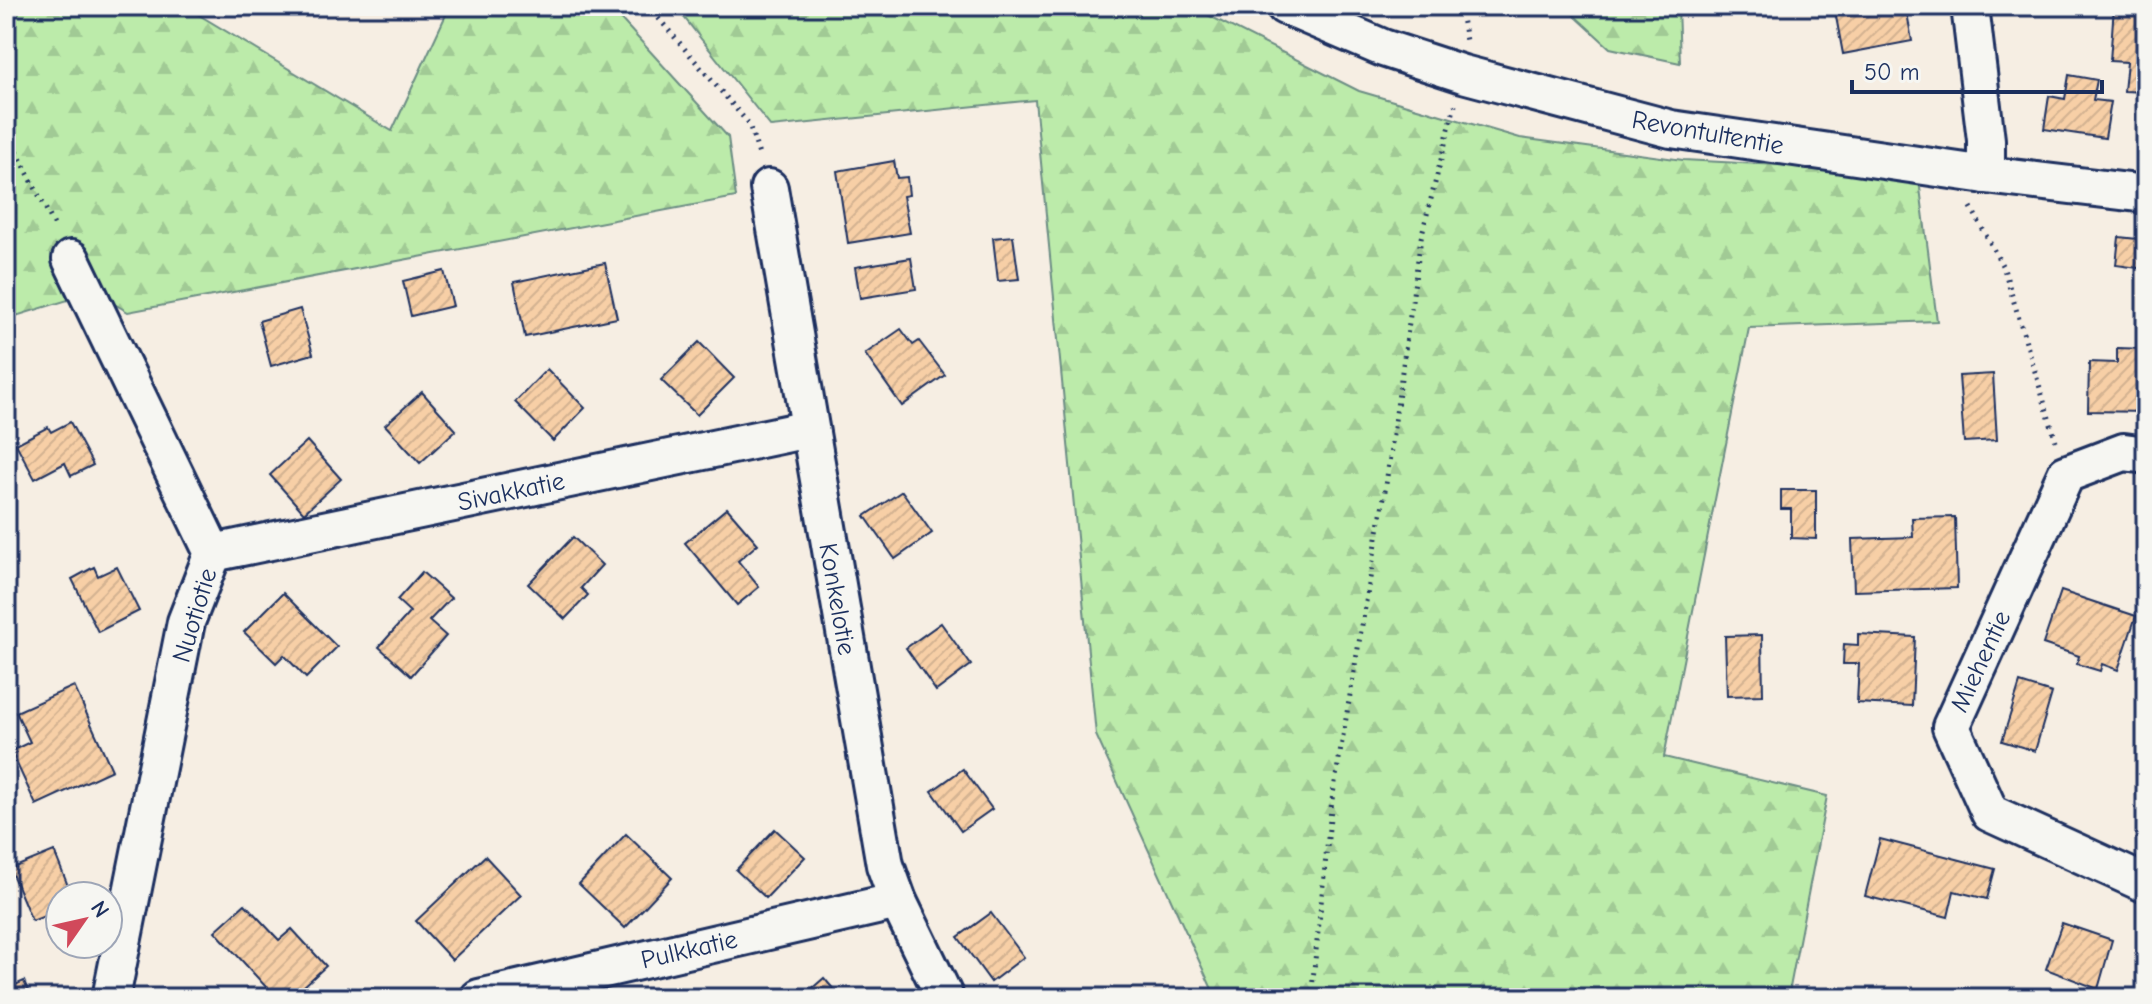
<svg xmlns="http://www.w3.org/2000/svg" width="2152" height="1004" font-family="'Comic Neue',sans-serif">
<defs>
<pattern id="forest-firs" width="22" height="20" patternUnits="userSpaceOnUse" patternTransform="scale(2)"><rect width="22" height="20" fill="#bcebaa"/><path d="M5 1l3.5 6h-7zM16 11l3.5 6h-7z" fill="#a1ca95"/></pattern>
<pattern id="building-hatch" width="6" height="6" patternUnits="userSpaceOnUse" patternTransform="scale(2)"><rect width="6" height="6" fill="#f7cfa6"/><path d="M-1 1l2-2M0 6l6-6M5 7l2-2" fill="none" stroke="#d3b291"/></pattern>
</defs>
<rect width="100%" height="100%" fill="#f6eee3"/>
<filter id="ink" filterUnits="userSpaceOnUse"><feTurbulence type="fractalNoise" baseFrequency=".0125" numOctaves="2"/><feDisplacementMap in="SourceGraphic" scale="16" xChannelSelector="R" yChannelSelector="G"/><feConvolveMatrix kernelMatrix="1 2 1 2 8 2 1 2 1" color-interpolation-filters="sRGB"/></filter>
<g filter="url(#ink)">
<g fill="url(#forest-firs)" stroke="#6c8d84" stroke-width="2">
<polygon points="6,6 184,6 392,131 450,6 609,6 728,137 736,197 128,312 94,292 6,319"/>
<polygon points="675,6 1190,6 1359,91 1520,138 1683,160 1918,172 1937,321 1749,328 1664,757 1827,796 1788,998 1216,998 1096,735 1035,100 771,127"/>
<polygon points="1564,6 1678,6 1680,63 1610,48"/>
</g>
<g fill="url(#building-hatch)" stroke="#1b2f5e" stroke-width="2">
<polygon points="1834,6 1911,6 1906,7 1912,41 1843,54"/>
<polygon points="2114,6 2146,6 2146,92 2124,91 2127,62 2110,61"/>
<polygon points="2069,75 2097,80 2093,100 2111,102 2105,138 2044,129 2049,96 2065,99"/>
<polygon points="894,161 897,178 907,177 909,195 903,196 910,233 848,243 837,171"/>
<polygon points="1013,236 1019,279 998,281 993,238"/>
<polygon points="2119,237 2146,240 2146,269 2116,265"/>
<polygon points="911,258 916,289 860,298 855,267"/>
<polygon points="605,263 617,318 525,337 514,282"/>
<polygon points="444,271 453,306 411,316 403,281"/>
<polygon points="300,309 313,354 271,366 259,321"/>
<polygon points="901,329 913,345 919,341 945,375 902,406 865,354"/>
<polygon points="699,342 734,378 697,415 661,380"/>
<polygon points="2117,348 2146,349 2146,412 2088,411 2089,362 2117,363"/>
<polygon points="547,369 585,408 553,441 515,402"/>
<polygon points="1993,374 1997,440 1964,442 1959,376"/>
<polygon points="422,392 456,430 420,463 385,425"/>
<polygon points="70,422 93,465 71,476 65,463 35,479 16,444 48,427 51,432"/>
<polygon points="307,441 341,479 304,513 270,475"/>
<polygon points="1781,490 1816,490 1816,539 1791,538 1791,509 1781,509"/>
<polygon points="902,491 932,533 895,559 865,516"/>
<polygon points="727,508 758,544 738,561 759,587 737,605 685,543"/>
<polygon points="1955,517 1957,588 1854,591 1852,539 1913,537 1912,518"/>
<polygon points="573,537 602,565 581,588 588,595 565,619 528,584"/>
<polygon points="94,567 98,576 117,567 139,611 98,632 72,579"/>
<polygon points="422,572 451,598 429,621 446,636 411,676 379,647 410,612 397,600"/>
<polygon points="2061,591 2136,616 2118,670 2102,664 2100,671 2077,664 2079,656 2043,644"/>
<polygon points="283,593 337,647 306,678 284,655 276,663 244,632"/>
<polygon points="941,623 971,665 936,691 906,648"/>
<polygon points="1858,634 1915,637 1912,706 1857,703 1859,664 1843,664 1844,644 1858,645"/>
<polygon points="1762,635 1763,695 1727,696 1725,636"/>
<polygon points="2020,683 2052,693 2035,751 2002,741"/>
<polygon points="74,686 112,770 36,805 11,751 30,742 16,712"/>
<polygon points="2145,715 2146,715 2146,800 2140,800"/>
<polygon points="963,769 992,809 961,831 932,791"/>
<polygon points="775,829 805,857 766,898 736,870"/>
<polygon points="626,834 672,878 625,928 579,884"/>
<polygon points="1880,839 1995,869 1987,899 1954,891 1948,917 1865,896"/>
<polygon points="54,851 72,896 60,896 60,910 32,921 10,869"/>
<polygon points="485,856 521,895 452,960 416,921"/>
<polygon points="245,904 279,940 292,929 326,966 291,998 276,998 215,931"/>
<polygon points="991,913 1024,957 991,982 958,937"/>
<polygon points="2062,923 2112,940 2098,989 2046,969"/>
<polygon points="824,978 841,998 801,998"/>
<polygon points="24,981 31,998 6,998 6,989"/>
</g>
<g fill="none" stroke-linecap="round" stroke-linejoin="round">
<defs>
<g id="minor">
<polyline points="1285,6 1383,48 1463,74 1671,129 1986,175 2146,194"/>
<polyline points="1970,6 1986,140 1986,175"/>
<polyline points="769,188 885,865 898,901 945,998"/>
<polyline points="71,259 213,553 186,622 111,998"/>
<polyline points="2146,455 2124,452 2066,474 1951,727 1990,813 2146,884"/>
<polyline points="213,553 809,429"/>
<polyline points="479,998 898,901"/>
</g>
</defs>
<use href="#minor" stroke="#1b2f5e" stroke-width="42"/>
<g stroke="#1b2f5e" stroke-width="5" stroke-dasharray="2 6" stroke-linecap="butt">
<polyline points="648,6 749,124 760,158"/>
<polyline points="1460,6 1466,41"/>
<polyline points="6,130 56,229"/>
<polyline points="1971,207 2004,269 2056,441"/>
<polyline points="1311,998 1332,800 1385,491 1421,238 1455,105"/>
</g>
<use href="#minor" stroke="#f6f6f2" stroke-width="36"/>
</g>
</g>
<g text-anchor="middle" stroke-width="8" stroke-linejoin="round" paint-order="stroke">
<g font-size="26" fill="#1b2f5e" stroke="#f6f6f2">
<text transform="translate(1708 132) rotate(10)" y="9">Revontultentie</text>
<text transform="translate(511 491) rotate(-12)" y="9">Sivakkatie</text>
<text transform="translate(838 599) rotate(80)" y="9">Konkelotie</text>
<text transform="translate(194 615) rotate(-73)" y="9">Nuotiotie</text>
<text transform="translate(1980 661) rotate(-65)" y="9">Miehentie</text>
<text transform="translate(689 949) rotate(-13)" y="9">Pulkkatie</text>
</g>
</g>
<rect width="2152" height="1004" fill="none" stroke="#f6f6f2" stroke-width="32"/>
<rect x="16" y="16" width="2120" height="972" fill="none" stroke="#1b2f5e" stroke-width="3" filter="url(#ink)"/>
<g transform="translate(84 920) rotate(56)"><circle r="38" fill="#f6f6f2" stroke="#9ea6b7" stroke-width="2"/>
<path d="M0-6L14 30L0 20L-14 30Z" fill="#d1495b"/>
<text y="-12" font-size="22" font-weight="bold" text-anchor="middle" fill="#1b2f5e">N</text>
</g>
<path d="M1852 80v12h250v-12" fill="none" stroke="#1b2f5e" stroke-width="4"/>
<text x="1864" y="80" font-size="24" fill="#1b2f5e" stroke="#f6f6f2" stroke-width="6" paint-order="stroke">50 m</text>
</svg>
